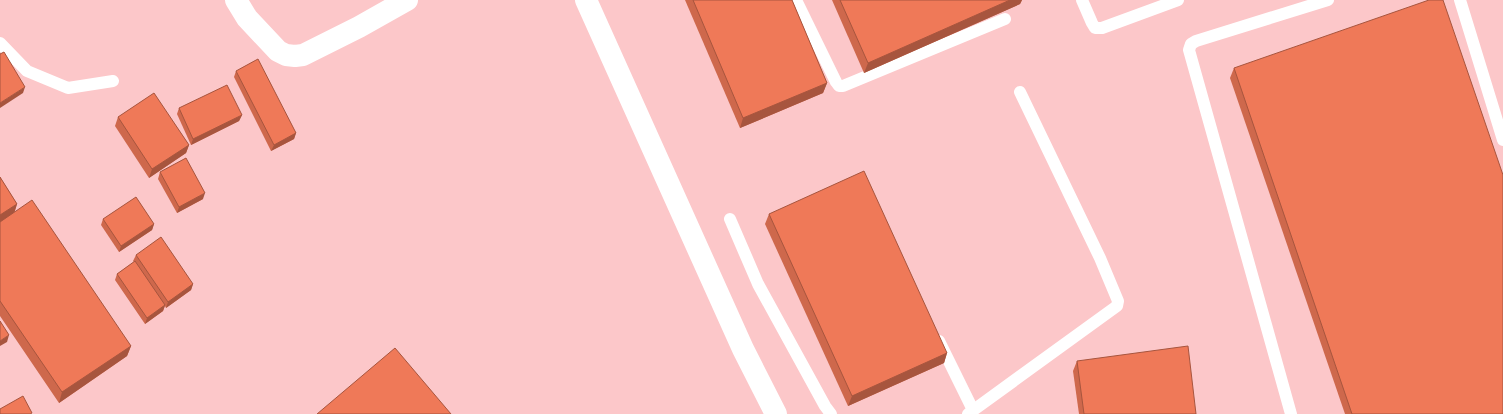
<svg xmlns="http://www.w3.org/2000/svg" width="1503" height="414" font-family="Manrope,sans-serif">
<rect width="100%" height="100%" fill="#f5d4d5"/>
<rect fill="#fcc7c9" x="0" y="0" width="1503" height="414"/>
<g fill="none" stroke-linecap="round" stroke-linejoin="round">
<g stroke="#fff" stroke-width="12">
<polyline points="796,0 836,82 839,86 843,86 1005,19"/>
<polyline points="1082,0 1092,23 1095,28 1102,28 1178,0"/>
<polyline points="1460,0 1503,140"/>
<polyline points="0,43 27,71 68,88 113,81"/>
<polyline points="730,219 758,284 825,406 831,414"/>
<polyline points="939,341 973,410"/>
<polyline points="968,414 1117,306 1118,301 1100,258 1020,92"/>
<polyline points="1291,414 1189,50 1191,44 1196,41 1328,0"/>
</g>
<g stroke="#fff" stroke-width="22">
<polyline points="236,0 247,18 278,51 286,55 295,56 303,55 359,27 407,0"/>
<polyline points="586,0 743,349 776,414"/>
</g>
</g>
<g fill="#ce684c">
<polygon points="685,0 792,0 827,83 823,93 740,128"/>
<polygon points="832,0 1022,0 1020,4 864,73"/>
<polygon points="1234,68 1503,414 1345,414 1230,78"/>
<polygon points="236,71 296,133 294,139 271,151 234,77"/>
<polygon points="179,108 242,115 239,121 191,145 177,114"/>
<polygon points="118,117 189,145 186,153 149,178 115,126"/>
<polygon points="160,172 203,199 177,213 158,179"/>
<polygon points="0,177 17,204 14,213 131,346 127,356 59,403 0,316"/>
<polygon points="769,214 947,353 944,363 848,406 765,224"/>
<polygon points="103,219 154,224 152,230 119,252 101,225"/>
<polygon points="136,255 193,284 191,290 166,308 165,306 163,311 145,324 115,280 117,274 134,262 133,261"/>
<polygon points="1077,361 1196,414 1079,414 1073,371"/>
</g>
<g fill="#a7553e">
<polygon points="1010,0 1022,0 1020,4 864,73 868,63"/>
<polygon points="827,83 823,93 740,128 743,118"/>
<polygon points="25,87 23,93 0,108 0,103"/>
<polygon points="242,115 239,121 191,145 193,139"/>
<polygon points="296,133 294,139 271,151 274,145"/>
<polygon points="189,145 186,153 149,178 152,169"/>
<polygon points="205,193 203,199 177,213 179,207"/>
<polygon points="17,204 14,214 0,222 0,215"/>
<polygon points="154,224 152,230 119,252 121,246"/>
<polygon points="193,284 191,290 166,308 168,302"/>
<polygon points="165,305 163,311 145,324 147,318"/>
<polygon points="9,335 7,342 0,346 0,341"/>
<polygon points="131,346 127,356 59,403 62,392"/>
<polygon points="947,353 944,363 848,406 852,396"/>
</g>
<g fill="#ef7958" stroke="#a7553e">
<polygon points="693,0 792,0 827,83 743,118"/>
<polygon points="840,0 1010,0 868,63"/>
<polygon points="1429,0 1443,0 1503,175 1503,414 1352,414 1234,68"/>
<polygon points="4,52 25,87 0,103 0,54"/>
<polygon points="258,59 296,133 274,145 236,71"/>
<polygon points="227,85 242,115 193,139 179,108"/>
<polygon points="154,93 189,145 152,169 118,117"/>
<polygon points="186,158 205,193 179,207 160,172"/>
<polygon points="864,171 947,353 852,396 769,214"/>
<polygon points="0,177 17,204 0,215"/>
<polygon points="136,197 154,224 121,246 103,219"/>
<polygon points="32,200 131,346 62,392 0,301 0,222"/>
<polygon points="161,237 193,284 168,302 136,255"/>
<polygon points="135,261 165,305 147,318 117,274"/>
<polygon points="0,321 9,335 0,341"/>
<polygon points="1188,346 1196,414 1084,414 1077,361"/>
<polygon points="395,348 451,414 317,414"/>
<polygon points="23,396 32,413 30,414 0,414 0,409"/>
</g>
</svg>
